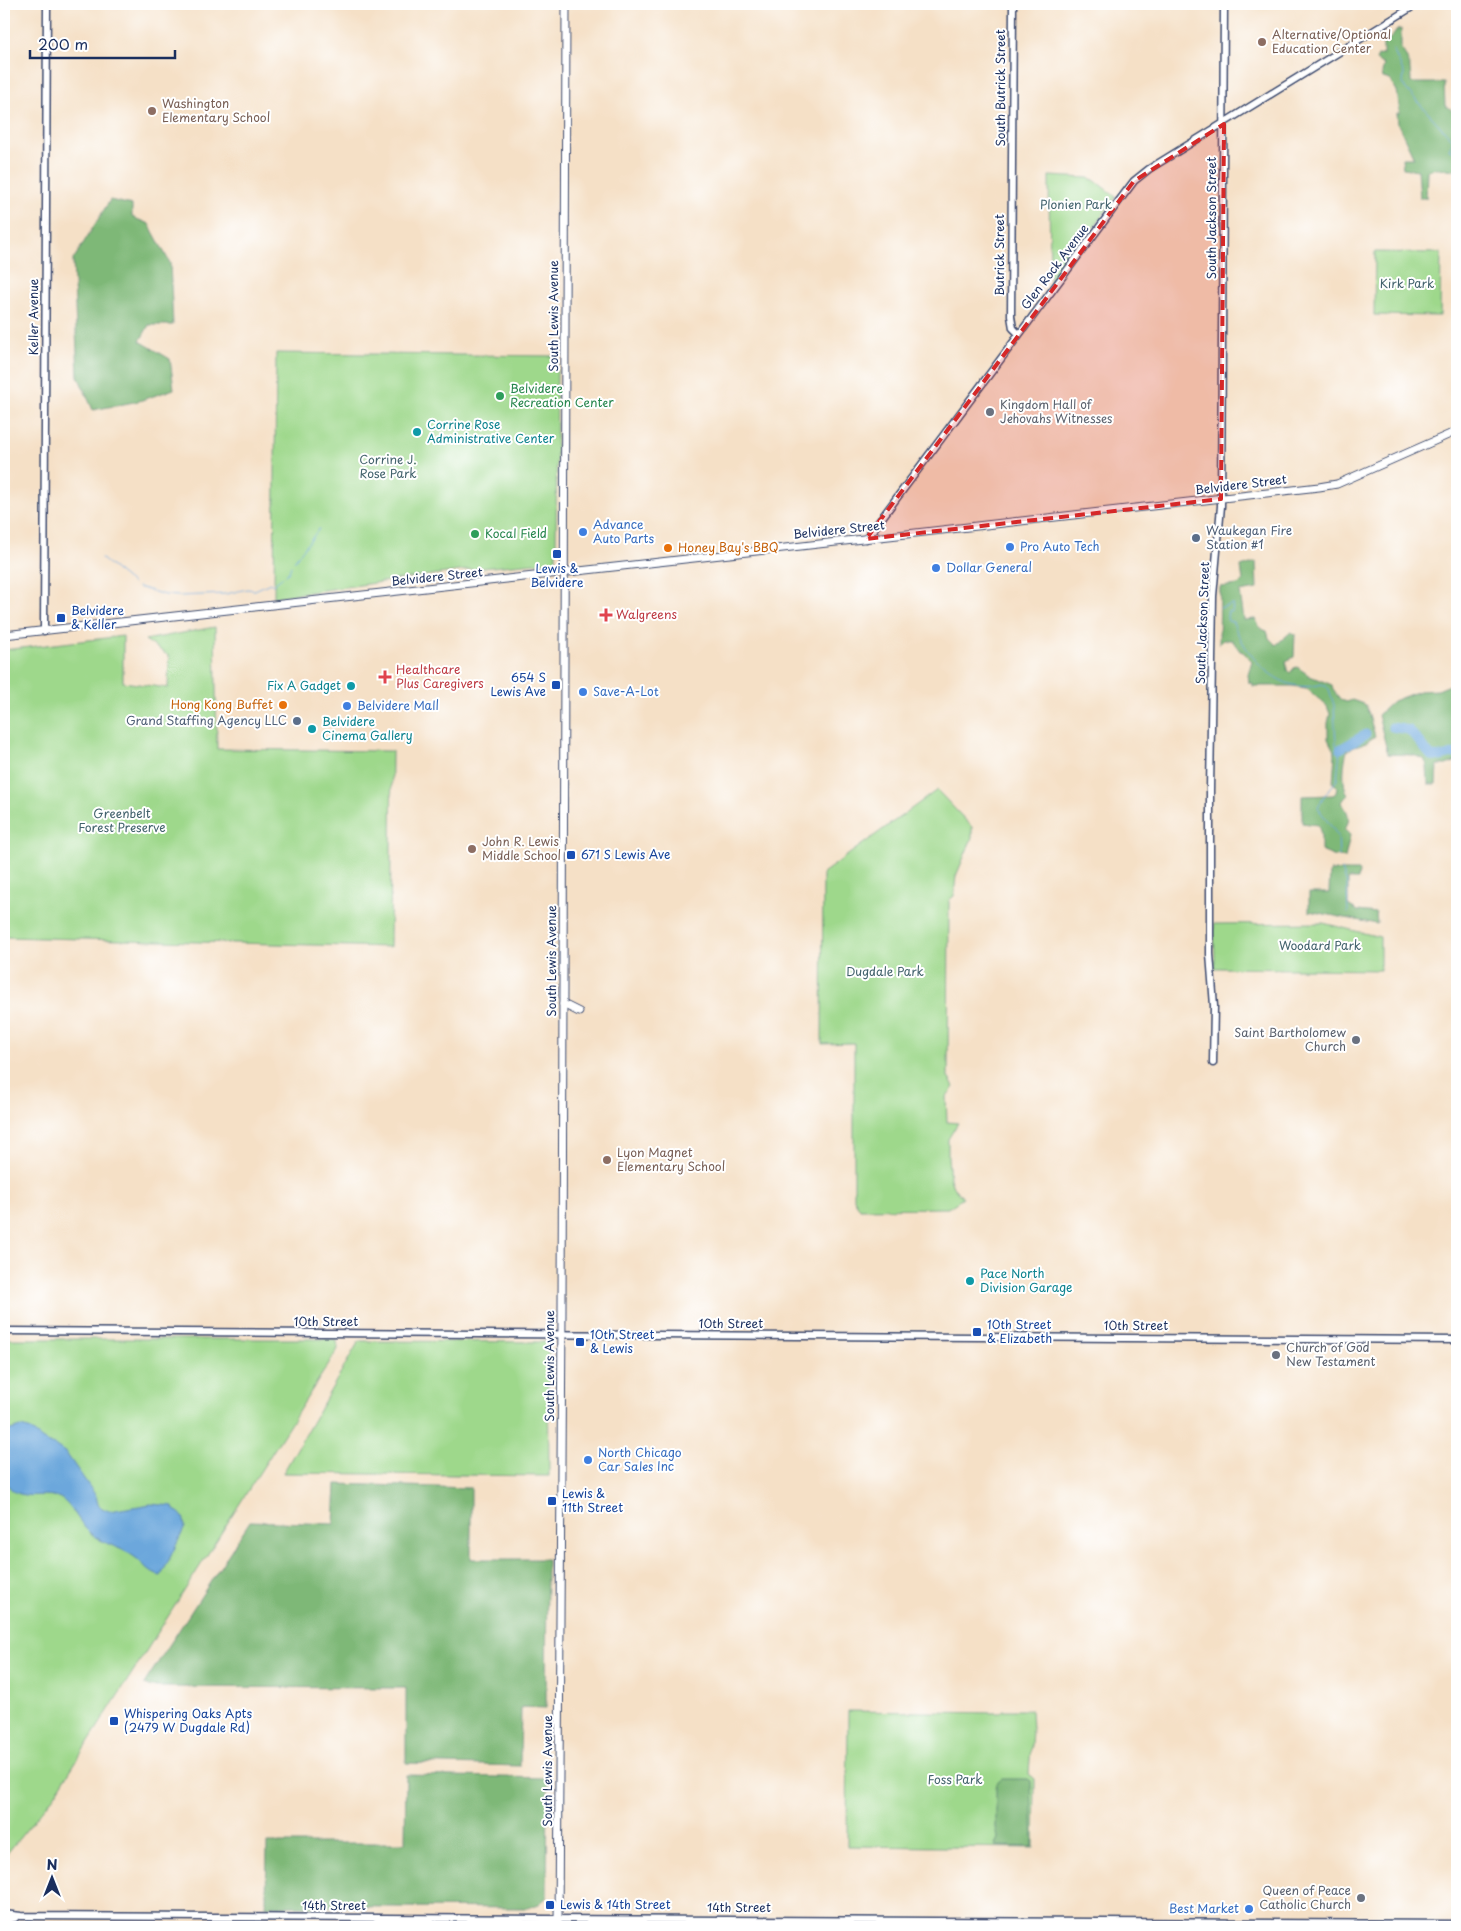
<svg xmlns="http://www.w3.org/2000/svg" width="1461" height="1931" font-family="'Playpen Sans',sans-serif">
<rect width="100%" height="100%" fill="#fff"/>
<filter id="ink" filterUnits="userSpaceOnUse"><feTurbulence type="fractalNoise" baseFrequency=".02" numOctaves="2"/><feDisplacementMap in="SourceGraphic" scale="10" xChannelSelector="R" yChannelSelector="G"/><feConvolveMatrix kernelMatrix="1 2 1 2 8 2 1 2 1" color-interpolation-filters="sRGB"/></filter>
<filter id="wash" filterUnits="userSpaceOnUse"><feTurbulence type="fractalNoise" baseFrequency=".0096" numOctaves="4" result="noise"/><feDisplacementMap in="SourceGraphic" scale="20" xChannelSelector="R" yChannelSelector="G"/><feGaussianBlur stdDeviation="1.12" result="paint"/><feColorMatrix in="noise" values="0 0 0 0 0 0 0 0 0 0 0 0 0 0 0 0 0 1.4 0 .05"/><feComposite in="paint" operator="in"/></filter>
<g filter="url(#wash)">
<rect width="100%" height="100%" fill="#f5e0c6"/>
<g fill="#9ed88b" stroke="#5c8474">
<polygon points="1049,176 1088,178 1094,180 1116,197 1050,286"/>
<polygon points="1375,252 1441,253 1440,316 1374,315"/>
<polygon points="276,353 557,356 556,561 482,568 274,597"/>
<polygon points="215,627 217,749 392,751 390,947 4,937 4,650 123,636 123,682 168,688 169,656 145,640"/>
<polygon points="937,790 972,827 972,838 956,876 954,896 949,900 948,1077 954,1087 946,1097 947,1122 958,1123 948,1139 948,1157 950,1179 953,1187 963,1198 948,1208 860,1209 854,1199 854,1043 822,1044 823,873"/>
<polygon points="1323,923 1380,937 1380,970 1215,968 1214,924"/>
<polygon points="4,1339 329,1339 337,1341 338,1349 54,1796 4,1857"/>
<polygon points="359,1341 548,1342 549,1476 283,1473"/>
<polygon points="1004,1710 1031,1710 1032,1730 1029,1774 1035,1779 1034,1848 847,1846 848,1711 999,1713"/>
</g>
<g fill="#7eb877" stroke="#4c746a">
<path d="M1401 29V49C1409 58 1411 71 1411 83H1444L1445 106 1450 108 1453 113 1457 114V170L1436 168 1427 171 1426 198H1420L1418 170 1403 168 1402 158H1414L1398 124 1397 113H1400L1397 91 1390 80 1383 78 1382 72 1384 65 1376 60 1378 56 1383 54V43L1392 37 1397 30Z"/>
<polygon points="110,200 132,205 132,217 149,224 170,263 173,325 149,325 140,341 170,359 174,389 139,401 93,410 78,376 73,260"/>
<path d="M1256 562 1257 589 1240 592 1244 620 1255 619 1261 629 1267 631 1269 638 1276 645 1291 632 1295 634 1294 657 1286 661 1287 670 1290 673 1294 668 1297 667 1310 676 1332 685 1333 690 1341 700 1347 702 1352 700 1366 705 1375 736 1367 742 1352 747 1351 749 1347 751C1344 760 1341 786 1348 794L1341 803C1348 810 1352 821 1344 829L1350 835 1345 858 1333 856 1321 851V834L1318 825 1302 823V796L1333 795 1336 793 1337 786 1333 783 1335 753 1328 739V723L1330 714 1327 706 1306 688 1292 686H1253V683H1249L1248 674 1252 661 1243 652 1240 651 1232 640H1223L1219 644 1220 587 1238 585 1243 581 1241 567Z"/>
<polygon points="1457,682 1457,761 1446,765 1437,765 1436,784 1428,784 1427,765 1424,759 1413,755 1388,754 1378,715 1393,701 1419,691 1438,690"/>
<polygon points="1330,871 1359,871 1358,879 1348,879 1348,905 1358,911 1376,913 1377,924 1309,911 1309,893 1329,893"/>
<polygon points="336,1484 471,1488 471,1559 547,1559 546,1708 521,1707 520,1766 406,1763 406,1688 151,1687 144,1684 250,1521 334,1524"/>
<polygon points="406,1775 548,1778 547,1897 539,1904 527,1908 266,1906 267,1843 405,1843"/>
<polygon points="1002,1779 1028,1779 1031,1781 1033,1847 995,1846 998,1838 996,1828 996,1789 997,1783"/>
</g>
<path fill="#6ca7dc" stroke="#446b9d" d="M20 1427 29 1429 43 1440 56 1446 66 1453 96 1496 98 1504 102 1508 109 1511 151 1504 173 1506 174 1510C183 1514 184 1518 185 1527L161 1576C149 1574 145 1565 136 1558 122 1547 104 1545 90 1533 80 1524 71 1504 60 1498 42 1490 18 1505 5 1481 1 1474 4 1441 4 1432Z"/>
<g fill="none" stroke-linecap="round" stroke-linejoin="round">
<g stroke="#6ca7dc" stroke-width="1">
<polyline points="1367,4 1367,7"/>
<polyline points="1393,50 1404,73 1403,83 1405,88 1453,140 1449,150 1457,152"/>
<polyline points="101,558 133,584"/>
<polyline points="294,561 319,529"/>
<polyline points="138,587 165,595 179,596 226,594 247,589 255,590 270,583 273,585 289,572 291,566"/>
<path d="M1220 608 1233 604 1232 612 1228 611 1227 617 1228 621 1233 622C1246 657 1280 697 1322 684L1329 689 1334 705 1336 745 1340 749 1337 780 1324 796 1318 808 1338 836 1339 857"/>
<polyline points="1342,870 1347,884 1348,913"/>
</g>
<g stroke="#6ca7dc" stroke-width="9">
<polyline points="1392,727 1409,730 1431,756 1441,757 1457,753"/>
<polyline points="1340,749 1366,734"/>
</g>
</g>
</g>
<g filter="url(#ink)">
<g fill="none" stroke-linecap="round" stroke-linejoin="round">
<defs>
<g id="tertiary">
<polyline points="1013,4 1011,316 1013,328 1019,334"/>
<polyline points="866,539 1134,181 1149,169 1417,4"/>
<polyline points="44,631 47,4"/>
<polyline points="1213,1063 1214,1006 1210,954 1210,790 1213,596 1221,506 1224,4"/>
<polyline points="4,1331 1457,1340"/>
<polyline points="4,1914 21,1916 1457,1924"/>
<polyline points="4,1920 15,1918"/>
</g>
<g id="secondary">
<path d="M4 635C442 586 881 538 1319 487L1337 484 1457 431"/>
<polyline points="563,1004 579,1012"/>
<polyline points="558,1927 562,1312 566,4"/>
</g>
</defs>
<use href="#tertiary" stroke="#3c4a6e" stroke-width="9"/>
<use href="#secondary" stroke="#3c4a6e" stroke-width="9"/>
<use href="#tertiary" stroke="#fff" stroke-width="6"/>
<use href="#secondary" stroke="#fff" stroke-width="7"/>
</g>
</g>
<path fill="#d62828" fill-opacity="0.2" stroke="#d62828" stroke-width="4" stroke-dasharray="10 6" stroke-linejoin="round" d="M1224 124 1221 499 866 539 1134 181Z"/>
<g fill="#8d6e63" stroke="#fff" stroke-width="2">
<circle cx="1262" cy="42" r="5"/>
<circle cx="152" cy="111" r="5"/>
<circle cx="472" cy="849" r="5"/>
<circle cx="607" cy="1160" r="5"/>
</g>
<g fill="#2e9e5b" stroke="#fff" stroke-width="2">
<circle cx="500" cy="396" r="5"/>
<circle cx="475" cy="534" r="5"/>
</g>
<g fill="#6b7280" stroke="#fff" stroke-width="2">
<circle cx="990" cy="412" r="5"/>
<circle cx="1356" cy="1040" r="5"/>
<circle cx="1276" cy="1355" r="5"/>
<circle cx="1361" cy="1898" r="5"/>
</g>
<g fill="#0f9aa8" stroke="#fff" stroke-width="2">
<circle cx="417" cy="432" r="5"/>
<circle cx="351" cy="686" r="5"/>
<circle cx="312" cy="729" r="5"/>
<circle cx="970" cy="1281" r="5"/>
</g>
<g fill="#3f7fe0" stroke="#fff" stroke-width="2">
<circle cx="583" cy="532" r="5"/>
<circle cx="1010" cy="547" r="5"/>
<circle cx="936" cy="568" r="5"/>
<circle cx="583" cy="692" r="5"/>
<circle cx="347" cy="706" r="5"/>
<circle cx="588" cy="1460" r="5"/>
<circle cx="1249" cy="1909" r="5"/>
</g>
<g fill="#5c6f8a" stroke="#fff" stroke-width="2">
<circle cx="1196" cy="538" r="5"/>
<circle cx="297" cy="721" r="5"/>
</g>
<g fill="#e8710a" stroke="#fff" stroke-width="2">
<circle cx="668" cy="548" r="5"/>
<circle cx="283" cy="705" r="5"/>
</g>
<g fill="#1a4fb4" stroke="#fff" stroke-width="2">
<rect x="552" y="549" width="10" height="10" rx="2.5"/>
<rect x="56" y="613" width="10" height="10" rx="2.5"/>
<rect x="551" y="680" width="10" height="10" rx="2.5"/>
<rect x="566" y="850" width="10" height="10" rx="2.5"/>
<rect x="972" y="1327" width="10" height="10" rx="2.5"/>
<rect x="575" y="1337" width="10" height="10" rx="2.5"/>
<rect x="547" y="1496" width="10" height="10" rx="2.5"/>
<rect x="109" y="1716" width="10" height="10" rx="2.5"/>
<rect x="545" y="1900" width="10" height="10" rx="2.5"/>
</g>
<g fill="#e0444e" stroke="#fff" stroke-width="2">
<path d="M603.5 607.5h5v5h5v5h-5v5h-5v-5h-5v-5h5z"/>
<path d="M382.5 669.5h5v5h5v5h-5v5h-5v-5h-5v-5h5z"/>
</g>
<g text-anchor="middle" stroke-width="4" stroke-linejoin="round" paint-order="stroke">
<g font-size="12" fill="#785e54" stroke="#fff" text-anchor="start">
<text x="1272" y="39">Alternative/Optional<tspan x="1272" dy="14">Education Center</tspan></text>
<text x="162" y="108">Washington<tspan x="162" dy="14">Elementary School</tspan></text>
<text x="482" y="846">John R. Lewis<tspan x="482" dy="14">Middle School</tspan></text>
<text x="617" y="1157">Lyon Magnet<tspan x="617" dy="14">Elementary School</tspan></text>
</g>
<g font-size="12" fill="#1b2f5e" stroke="#fff">
<text transform="translate(1001 88) rotate(-90)" y="4">South Butrick Street</text>
<text transform="translate(1212 218) rotate(-90)" y="4">South Jackson Street</text>
<text transform="translate(1000 255) rotate(-90)" y="4">Butrick Street</text>
<text transform="translate(1055 267) rotate(-53)" y="4">Glen Rock Avenue</text>
<text transform="translate(554 316) rotate(-90)" y="4">South Lewis Avenue</text>
<text transform="translate(34 317) rotate(-90)" y="4">Keller Avenue</text>
<text transform="translate(1241 485) rotate(-7)" y="4">Belvidere Street</text>
<text transform="translate(839 530) rotate(-6)" y="4">Belvidere Street</text>
<text transform="translate(437 577) rotate(-6)" y="4">Belvidere Street</text>
<text transform="translate(1203 623) rotate(-88)" y="4">South Jackson Street</text>
<text transform="translate(552 961) rotate(-90)" y="4">South Lewis Avenue</text>
<text x="326" y="1326">10th Street</text>
<text x="731" y="1328">10th Street</text>
<text x="1136" y="1330">10th Street</text>
<text transform="translate(550 1366) rotate(-90)" y="4">South Lewis Avenue</text>
<text transform="translate(548 1771) rotate(-90)" y="4">South Lewis Avenue</text>
<text x="334" y="1910">14th Street</text>
<text x="739" y="1912">14th Street</text>
</g>
<g font-size="12" fill="#42626c" stroke="#fff">
<text x="1076" y="209">Plonien Park</text>
<text x="1407" y="288">Kirk Park</text>
<text x="388" y="464">Corrine J.<tspan x="388" dy="14">Rose Park</tspan></text>
<text x="122" y="818">Greenbelt<tspan x="122" dy="14">Forest Preserve</tspan></text>
<text x="1320" y="950">Woodard Park</text>
<text x="885" y="976">Dugdale Park</text>
<text x="955" y="1784">Foss Park</text>
</g>
<g font-size="12" fill="#27864d" stroke="#fff" text-anchor="start">
<text x="510" y="393">Belvidere<tspan x="510" dy="14">Recreation Center</tspan></text>
<text x="485" y="538">Kocal Field</text>
</g>
<g font-size="12" fill="#5b616d" stroke="#fff" text-anchor="start">
<text x="1000" y="409">Kingdom Hall of<tspan x="1000" dy="14">Jehovahs Witnesses</tspan></text>
<text x="1346" y="1037" text-anchor="end">Saint Bartholomew<tspan x="1346" dy="14">Church</tspan></text>
<text x="1286" y="1352">Church of God<tspan x="1286" dy="14">New Testament</tspan></text>
<text x="1351" y="1895" text-anchor="end">Queen of Peace<tspan x="1351" dy="14">Catholic Church</tspan></text>
</g>
<g font-size="12" fill="#0d838f" stroke="#fff" text-anchor="start">
<text x="427" y="429">Corrine Rose<tspan x="427" dy="14">Administrative Center</tspan></text>
<text x="341" y="690" text-anchor="end">Fix A Gadget</text>
<text x="322" y="726">Belvidere<tspan x="322" dy="14">Cinema Gallery</tspan></text>
<text x="980" y="1278">Pace North<tspan x="980" dy="14">Division Garage</tspan></text>
</g>
<g font-size="12" fill="#366cbe" stroke="#fff" text-anchor="start">
<text x="593" y="529">Advance<tspan x="593" dy="14">Auto Parts</tspan></text>
<text x="1020" y="551">Pro Auto Tech</text>
<text x="946" y="572">Dollar General</text>
<text x="593" y="696">Save-A-Lot</text>
<text x="357" y="710">Belvidere Mall</text>
<text x="598" y="1457">North Chicago<tspan x="598" dy="14">Car Sales Inc</tspan></text>
<text x="1239" y="1913" text-anchor="end">Best Market</text>
</g>
<g font-size="12" fill="#4e5e75" stroke="#fff" text-anchor="start">
<text x="1206" y="535">Waukegan Fire<tspan x="1206" dy="14">Station #1</tspan></text>
<text x="287" y="725" text-anchor="end">Grand Staffing Agency LLC</text>
</g>
<g font-size="12" fill="#c56008" stroke="#fff" text-anchor="start">
<text x="678" y="552">Honey Bay's BBQ</text>
<text x="273" y="709" text-anchor="end">Hong Kong Buffet</text>
</g>
<g font-size="12" fill="#164399" stroke="#fff" text-anchor="start">
<text x="557" y="573" text-anchor="middle">Lewis &amp;<tspan x="557" dy="14">Belvidere</tspan></text>
<text x="71" y="615">Belvidere<tspan x="71" dy="14">&amp; Keller</tspan></text>
<text x="546" y="682" text-anchor="end">654 S<tspan x="546" dy="14">Lewis Ave</tspan></text>
<text x="581" y="859">671 S Lewis Ave</text>
<text x="987" y="1329">10th Street<tspan x="987" dy="14">&amp; Elizabeth</tspan></text>
<text x="590" y="1339">10th Street<tspan x="590" dy="14">&amp; Lewis</tspan></text>
<text x="562" y="1498">Lewis &amp;<tspan x="562" dy="14">11th Street</tspan></text>
<text x="124" y="1718">Whispering Oaks Apts<tspan x="124" dy="14">(2479 W Dugdale Rd)</tspan></text>
<text x="560" y="1909">Lewis &amp; 14th Street</text>
</g>
<g font-size="12" fill="#be3a42" stroke="#fff" text-anchor="start">
<text x="616" y="619">Walgreens</text>
<text x="396" y="674">Healthcare<tspan x="396" dy="14">Plus Caregivers</tspan></text>
</g>
</g>
<rect width="1461" height="1931" fill="none" stroke="#fff" stroke-width="20"/>
<g transform="translate(52 1878)" stroke="#ffffff" stroke-width="4" paint-order="stroke">
<path d="M0-4L9 19L0 12L-9 19Z" fill="#1b2f5e"/>
<text y="-8" font-size="14" font-weight="bold" text-anchor="middle" fill="#1b2f5e">N</text>
</g>
<path d="M30 50v8h145v-8" fill="none" stroke="#1b2f5e" stroke-width="2.5"/>
<text x="38" y="50" font-size="15" fill="#1b2f5e" stroke="#ffffff" stroke-width="4" paint-order="stroke">200 m</text>
</svg>
